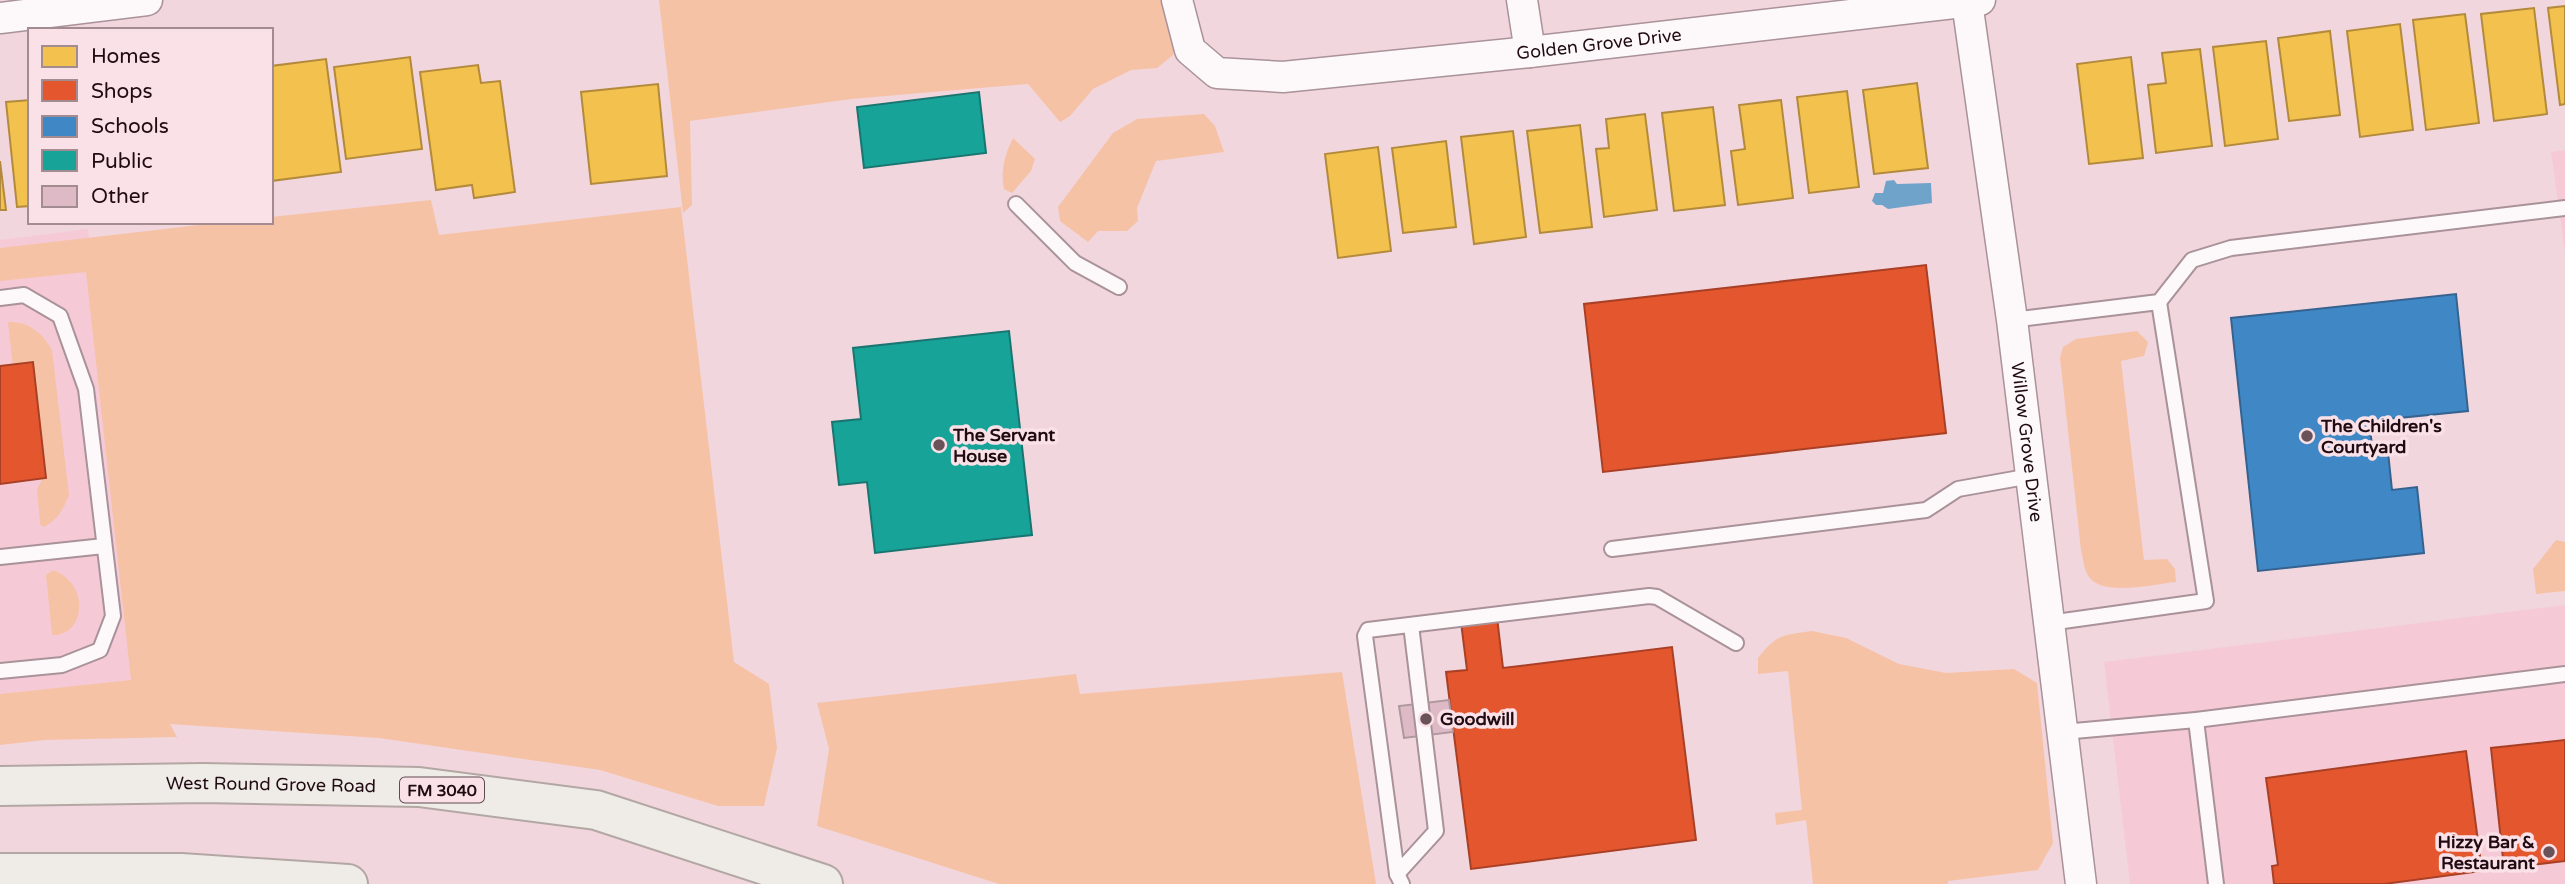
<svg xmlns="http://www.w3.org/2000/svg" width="2565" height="884" font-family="'Varela Round',sans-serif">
<rect width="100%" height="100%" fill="#f2d6de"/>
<g fill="#f5cad6">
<polygon points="2565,150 2565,252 2551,152"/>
<polygon points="88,229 142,690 0,706 0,240"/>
<polygon points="2565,605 2565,884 2130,884 2104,662"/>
</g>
<g fill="#f6c2a5">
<polygon points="659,0 1173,0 1177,35 1173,55 1157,68 1131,70 1093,89 1070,116 1060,122 1028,84 851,99 690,121 692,205 683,213"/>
<polygon points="1204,114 1215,126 1224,152 1156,161 1137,208 1138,221 1127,231 1098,231 1088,242 1060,221 1058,207 1113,133 1137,119"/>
<path d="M1013 138 1035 159 1031 171 1012 193 1004 189C1000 171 1005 154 1013 138Z"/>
<polygon points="431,200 439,235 681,207 734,662 769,684 777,748 764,806 718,806 600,770 379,738 170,724 177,737 45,740 0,745 0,694 131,680 86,272 0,281 0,248 225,222 271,222 271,217"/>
<path d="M8 322C29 322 42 332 52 350L69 495C63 510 58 519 44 527L40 524 37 489 42 480 30 368 13 367Z"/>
<path d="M2137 331 2148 342 2144 356 2121 361 2144 560 2167 559 2175 569 2176 582C2153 584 2104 597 2089 577 2084 570 2083 558 2081 550L2060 358 2063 347 2076 339Z"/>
<polygon points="2556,540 2565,542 2565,591 2536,594 2533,569"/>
<path d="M53 570C92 585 84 637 52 635L46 575Z"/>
<path d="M1812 631 1846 638 1899 664 1946 673 2014 669 2037 683 2053 843 2038 870 1948 881V884H1813L1806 820 1776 825 1775 813 1802 810 1788 671 1758 674V658C1777 634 1783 635 1812 631Z"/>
<polygon points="1342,672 1376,884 999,884 817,826 829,749 817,703 1076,674 1080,694"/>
</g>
<polygon fill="#70a3ca" points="1894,180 1897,184 1931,183 1932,203 1888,209 1882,205 1876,205 1872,201 1875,193 1883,193 1886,181"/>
<g fill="#f2c14e" stroke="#b38a3c" stroke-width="2">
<polygon points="2565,6 2565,104 2560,105 2548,8"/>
<polygon points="2534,8 2547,114 2494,121 2481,14"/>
<polygon points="2465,14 2479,123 2426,130 2413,20"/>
<polygon points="2400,24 2413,130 2360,137 2347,31"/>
<polygon points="2330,31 2340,115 2289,121 2278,38"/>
<polygon points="2266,41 2278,139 2225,146 2213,47"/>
<polygon points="2200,49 2212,146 2156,153 2148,85 2166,83 2162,53"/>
<polygon points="410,57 422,149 346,159 334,67"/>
<polygon points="2131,57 2143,158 2089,164 2077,64"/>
<polygon points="326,59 341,172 271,181 271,66"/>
<polygon points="478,65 481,83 500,81 515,192 474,198 472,185 436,190 420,72"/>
<polygon points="1917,83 1928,168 1874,174 1863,90"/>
<polygon points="658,84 667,176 591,184 581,92"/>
<polygon points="1847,91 1859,187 1809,193 1797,97"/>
<polygon points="30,100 30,206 17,207 6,102"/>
<polygon points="1781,100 1793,198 1738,205 1731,151 1745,149 1739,105"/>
<polygon points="1713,107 1725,205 1674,211 1662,113"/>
<polygon points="1645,114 1657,210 1604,217 1596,149 1609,148 1606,119"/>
<polygon points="1580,125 1592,227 1540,233 1527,131"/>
<polygon points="1513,131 1526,237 1474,244 1461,137"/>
<polygon points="1446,141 1456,227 1403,233 1392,148"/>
<polygon points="1378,147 1391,251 1338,258 1325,154"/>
<polygon points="0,161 6,210 0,210"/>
</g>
<g fill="#e4572e" stroke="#a94026" stroke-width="2">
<polygon points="1926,265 1946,433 1603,472 1584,304"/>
<polygon points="33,362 46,478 0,484 0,366"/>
<polygon points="1497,617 1503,668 1672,647 1696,840 1471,869 1446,672 1467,670 1461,622"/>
<polygon points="2565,740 2565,861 2504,868 2491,748"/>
<polygon points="2466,751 2482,871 2384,884 2274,884 2272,866 2278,865 2266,778"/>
</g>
<polygon fill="#3f88c5" stroke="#36628f" stroke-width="2" points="2456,294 2468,411 2369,421 2373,453 2388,452 2392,490 2417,487 2424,553 2258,571 2231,318"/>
<g fill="#17a398" stroke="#1a7570" stroke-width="2">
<polygon points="979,92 986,153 864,168 857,107"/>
<polygon points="1009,331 1032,535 875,553 867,482 839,485 832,422 861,419 853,348"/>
</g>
<polygon fill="#ddbac5" stroke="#ae979e" stroke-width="2" points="1449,700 1453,732 1404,738 1399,706"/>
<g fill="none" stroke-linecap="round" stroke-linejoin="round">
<defs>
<g id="service">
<polyline points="1016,204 1075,263 1119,287"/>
<polyline points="0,298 24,295 60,316 86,389 113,616 100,650 62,665 0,671"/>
<polyline points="2012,320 2159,302 2192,260 2231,248 2565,208"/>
<polyline points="1612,549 1926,510 1958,489 2031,476"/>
<polyline points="0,557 104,546"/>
<polyline points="2049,623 2206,601 2159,302"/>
<polyline points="2196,720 2216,884"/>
<polyline points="2063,732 2196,720 2565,674"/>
<polyline points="1397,874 1436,831 1411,625"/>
<polyline points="1402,884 1397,874 1365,636 1368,630 1649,596 1657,597 1736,643"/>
</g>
<g id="minor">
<path id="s1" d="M1177 0 1190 50 1217 73 1283 77 1530 52 1980 0"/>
<polyline points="1522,0 1530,52"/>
<path id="s2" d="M1967 2 2012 320 2081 884"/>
<polyline points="0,18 147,0"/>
</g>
<g id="primary">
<path id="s3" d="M0 786 203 783 419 787 596 810 823 884"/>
<polyline points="0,873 181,873 348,884"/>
</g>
</defs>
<use href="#service" stroke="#a99299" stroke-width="18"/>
<use href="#minor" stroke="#a99299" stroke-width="33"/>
<use href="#primary" stroke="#b3a7a3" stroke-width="42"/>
<use href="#service" stroke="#fdf9fa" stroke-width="14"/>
<use href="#minor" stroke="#fdf9fa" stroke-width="30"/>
<use href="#primary" stroke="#efece8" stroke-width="38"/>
</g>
<g fill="#6a5259" stroke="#fae0e7" stroke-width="2.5">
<circle cx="2307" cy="436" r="7"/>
<circle cx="939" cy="445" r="7"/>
<circle cx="1426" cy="719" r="7"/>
<circle cx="2549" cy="852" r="7"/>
</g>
<g text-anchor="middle" stroke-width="7" stroke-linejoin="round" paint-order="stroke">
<rect fill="#fae0e7" stroke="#614b52" stroke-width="2" x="400" y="777.5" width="84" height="25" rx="5"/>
<g font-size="16" font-weight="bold" fill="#200b12">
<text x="442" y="796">FM 3040</text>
</g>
<g font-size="18" fill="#200b12" stroke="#fae0e7">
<text dy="6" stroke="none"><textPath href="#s1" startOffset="471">Golden Grove Drive</textPath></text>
<text dy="6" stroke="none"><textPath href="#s2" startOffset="444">Willow Grove Drive</textPath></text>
<text dy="6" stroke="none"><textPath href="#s3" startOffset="271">West Round Grove Road</textPath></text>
</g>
<g font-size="18" font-weight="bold" fill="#200b12" stroke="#fae0e7" text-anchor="start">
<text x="2321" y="432">The Children's<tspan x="2321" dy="21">Courtyard</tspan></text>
<text x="953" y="441">The Servant<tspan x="953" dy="21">House</tspan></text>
<text x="1440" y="725">Goodwill</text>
<text x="2535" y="848" text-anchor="end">Hizzy Bar &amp;<tspan x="2535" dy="21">Restaurant</tspan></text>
</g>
</g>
<rect x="28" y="28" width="245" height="196" fill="#fae0e7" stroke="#a38b92" stroke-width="2"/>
<rect x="42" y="46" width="35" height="21" fill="#f2c14e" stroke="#a38b92" stroke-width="2"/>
<text x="91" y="63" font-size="21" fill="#200b12">Homes</text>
<rect x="42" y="80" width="35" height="21" fill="#e4572e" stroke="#a38b92" stroke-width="2"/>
<text x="91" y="98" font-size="21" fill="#200b12">Shops</text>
<rect x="42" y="116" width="35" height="21" fill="#3f88c5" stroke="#a38b92" stroke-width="2"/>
<text x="91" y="133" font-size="21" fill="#200b12">Schools</text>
<rect x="42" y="150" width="35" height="21" fill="#17a398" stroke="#a38b92" stroke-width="2"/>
<text x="91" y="168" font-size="21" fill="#200b12">Public</text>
<rect x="42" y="186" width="35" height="21" fill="#ddbac5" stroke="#a38b92" stroke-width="2"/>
<text x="91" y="203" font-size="21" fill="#200b12">Other</text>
</svg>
